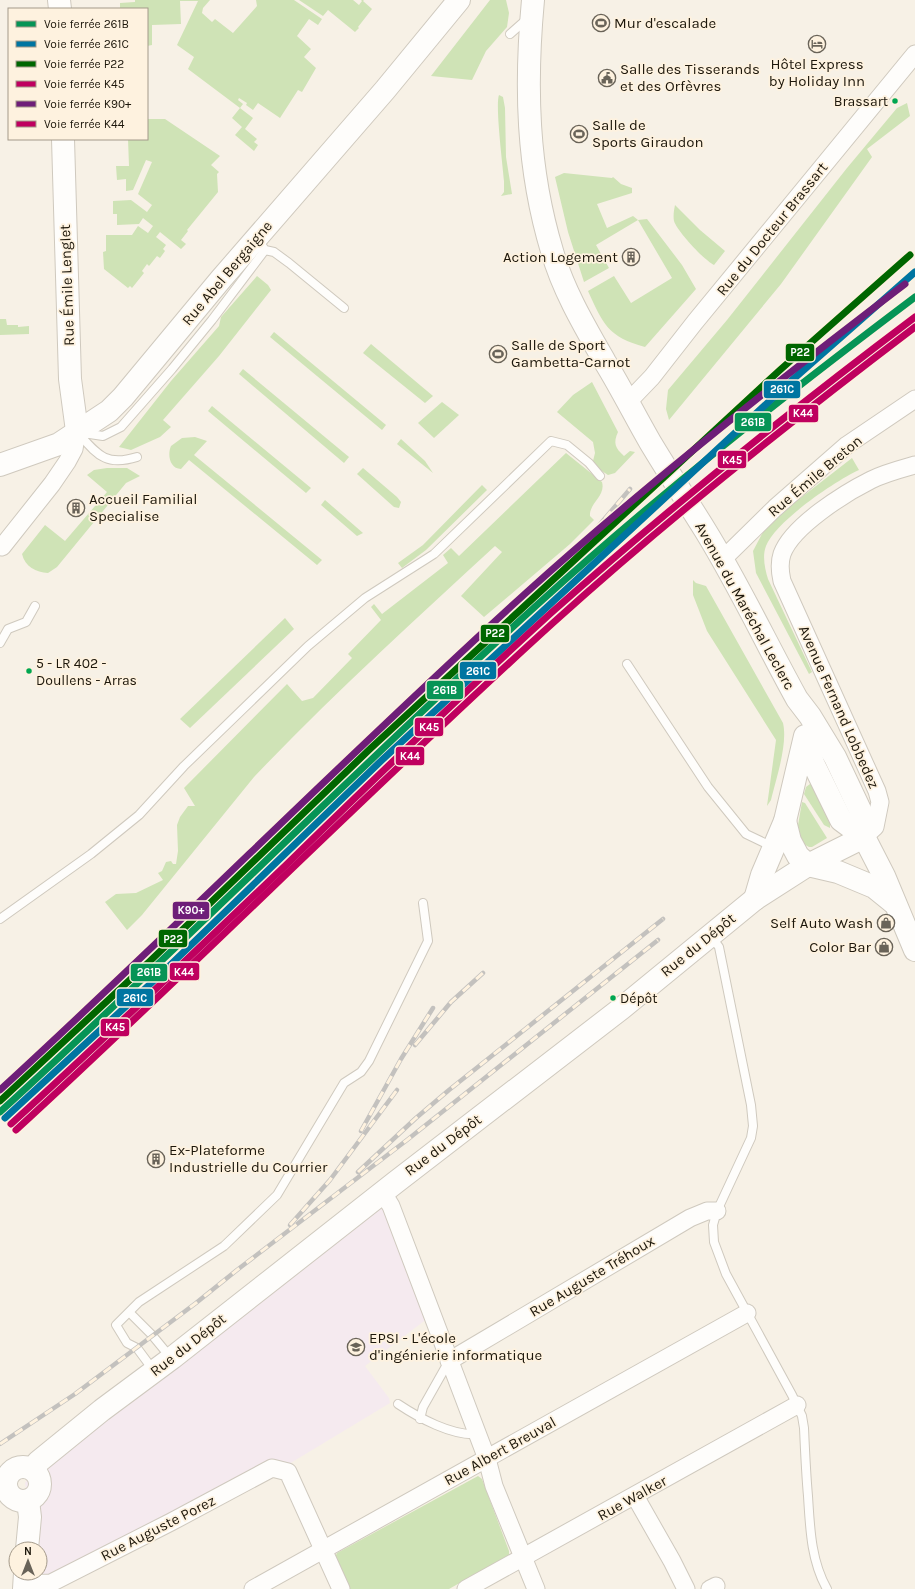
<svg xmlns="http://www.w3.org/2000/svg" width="915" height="1589" font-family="Karla,sans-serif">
<rect width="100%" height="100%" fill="#f7f1e6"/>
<polygon fill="#f5eaef" points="383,1193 432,1315 365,1366 389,1398 390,1403 289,1464 51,1583 25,1573 40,1573 40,1549 27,1549 28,1501 25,1483 34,1470"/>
<g fill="#cfe3b6">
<polygon points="135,0 210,0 203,8 202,13 212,22 215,19 233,33 257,6 256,0 294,0 322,19 318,25 309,19 297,36 311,49 304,57 316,68 302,92 298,90 280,118 258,103 253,110 246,105 247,103 239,98 238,100 243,104 240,108 253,118 245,129 257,139 254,142 258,145 254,151 235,135 242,127 232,118 240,108 188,69 194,57 177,45 198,1 180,1 181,24 152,25 152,45 147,46 147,9 120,9 120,3 135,2"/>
<polygon points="299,0 353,0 359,5 362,1 361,0 364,0 363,1 372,9 358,27 359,28 355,32 328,10 323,16"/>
<polygon points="490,0 506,0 509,13 507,27 486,51 472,80 431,76"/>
<path d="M499 95 503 97 505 108 506 157 512 194 501 196 504 192V181C503 167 495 105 499 95Z"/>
<polygon points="907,103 910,116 867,149 872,157 781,284 669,420 666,409 668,390 727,320 847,168 897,108"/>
<polygon points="147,119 165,119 220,156 211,165 219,172 217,174 218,192 187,230 188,231 181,240 186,244 181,249 160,232 156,237 166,245 163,249 165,251 160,258 157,256 149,266 147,264 142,271 144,273 132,288 130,286 128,288 104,269 103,252 106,251 106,235 132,235 138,226 148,233 153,226 143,218 139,224 117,225 117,214 113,214 113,201 131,200 147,212 152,205 138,194 152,162 146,160 133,190 126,191 126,179 117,180 116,166 129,166 128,139 147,139"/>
<path d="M564 173 612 178 613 177 621 184 632 188V193L597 204 607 228 633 216 638 220 647 219 682 265 696 289 645 347C608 337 603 324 588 291L614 276 631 303 672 278 638 220 596 245 609 268 584 282 568 232 555 177Z"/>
<path d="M675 205 700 230 725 251 714 265C704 260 677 231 674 221 673 216 674 210 675 205Z"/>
<polygon points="257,276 268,285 271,290 219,356 163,420 171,427 160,437 131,450 119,447 171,381 219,326 221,317"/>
<polygon points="0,319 6,319 7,325 18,325 18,327 29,326 29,334 0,335"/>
<polygon points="274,332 386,425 382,430 270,337"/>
<polygon points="371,344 433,396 425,403 363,353"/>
<polygon points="243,369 349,457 344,463 239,374"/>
<path d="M592 382 618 432C613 443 615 448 624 456L630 451 635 452 615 473 608 475 599 469 593 461 595 453 593 442 557 412 573 395Z"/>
<polygon points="442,402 459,415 434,438 418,423"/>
<polygon points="212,406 311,488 306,493 208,411"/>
<path d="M195 437 207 441 194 455 322 560 317 565 189 460 181 469C170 469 167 455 171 446L182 438Z"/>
<polygon points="401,439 425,461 433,473 397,444"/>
<path d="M566 453 602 482C606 496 589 503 590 516L594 520 570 544 484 617 461 596 502 552 495 546C414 621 331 696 254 777L142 915 127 930 105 902 116 894 136 893 163 880 158 873 162 871 166 862 171 861 173 864H176L178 851 177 825 180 817 188 806H195L184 788 287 684 302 701 313 698 352 658 348 654 381 620 371 607 374 604 382 614 448 563 443 555 451 548 459 556Z"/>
<path d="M852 458 859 470C835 481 776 521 766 546 762 556 765 569 768 579L812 672 809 674 756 573 753 551 763 532 789 507Z"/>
<path d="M107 468H127L140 476 126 483 57 567 48 573C36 572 25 567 22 554L45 525 65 541 107 492 87 475 94 470Z"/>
<polygon points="363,468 397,497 401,502 399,508 394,507 357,474"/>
<polygon points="482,485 487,490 426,550 402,568 398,563 423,545"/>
<polygon points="325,500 363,533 357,536 321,505"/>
<path d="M693 580 696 583 706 586 783 723C788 744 776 779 771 800L767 806 776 740 707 631 693 595Z"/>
<polygon points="285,618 294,629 190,728 180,719"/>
<polygon points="810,784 812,785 830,820 830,828 824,825 804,794 806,787"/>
<polygon points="802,802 805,803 827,838 812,847 809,847 802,843 797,831"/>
<polygon points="478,1476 482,1479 509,1551 509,1555 449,1589 350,1589 335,1557 337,1553"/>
</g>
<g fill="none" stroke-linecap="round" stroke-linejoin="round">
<defs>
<g id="lane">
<polyline points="510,34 527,19"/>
<polyline points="263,247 265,250 274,252 289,263 344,308"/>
<path d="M77 432C97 454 105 467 137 457"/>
<polyline points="83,433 103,436 121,427 172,369 212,320 265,250"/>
<polyline points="0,643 8,629 26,622 35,606"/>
<polyline points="627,664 708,787 746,834 773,847"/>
<polyline points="0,919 91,854 139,815 184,766 308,646 365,598 434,554 551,441 567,445 589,463 600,476"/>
<path d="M711 936 719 947 751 1105 753 1126 751 1138 717 1211 713 1225 714 1242 726 1274 792 1395 802 1416 804 1428C805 1451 806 1474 808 1496 810 1528 811 1561 827 1589"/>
<polyline points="130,1313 152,1335 171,1358"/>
<polyline points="154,1371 137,1348 127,1343 116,1325 139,1302 224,1246 277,1195 344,1083 361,1072 369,1061 428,941 423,903"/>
<path d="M398 1404C419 1418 452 1436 477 1434"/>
<polyline points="420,1419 423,1407 449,1361"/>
</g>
<g id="street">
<polyline points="628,402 652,377 695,322 915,54"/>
<polyline points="2,547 52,484 67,462 74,449 77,431"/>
<polyline points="722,560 775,508 847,445 915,399"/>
<path d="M864 837 875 827 880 802 877 791 782 581C780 572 779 563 782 554 792 526 845 493 871 480 885 473 901 469 915 465"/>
<polyline points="383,1193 391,1206 487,1459 494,1486 536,1589"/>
<polyline points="449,1361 690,1218 707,1211 717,1211"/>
<polyline points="635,1496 672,1561 686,1589"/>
<polyline points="25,1584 51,1583 171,1522 272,1468 288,1472 341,1589"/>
<polyline points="253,1589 747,1313"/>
<polyline points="466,1589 797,1405"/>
<polyline points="710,1589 716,1586"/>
</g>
<g id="secondary">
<polyline points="59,0 60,9"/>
<path d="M533 0C525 86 527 168 552 251 563 290 585 327 605 362 621 388 635 416 650 442 668 472 687 501 705 530 739 585 766 643 797 699L810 716 835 757 861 812 864 837 884 876 915 950"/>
<polyline points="63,139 70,379 77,431"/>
<polyline points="0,465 59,444 109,411 123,397 221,279 385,90 459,0"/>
<polyline points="806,738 813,763 841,820 864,837"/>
<polyline points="785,821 790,841 798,856 808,865 838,872 874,887 895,904"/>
<polyline points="755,899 762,875 785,821 805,736"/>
<circle cx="23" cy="1484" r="17"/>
<polyline points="34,1470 38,1462 102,1410 172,1358 396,1182 622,1008 755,899 808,865 864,837"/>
<polyline points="27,1549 30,1517 28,1501"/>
<polyline points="24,1589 25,1573"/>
</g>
</defs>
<use href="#lane" stroke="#cfc9be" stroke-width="10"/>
<use href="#street" stroke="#cfc9be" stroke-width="19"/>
<use href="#secondary" stroke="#cfc9be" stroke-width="24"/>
<use href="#lane" stroke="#fefdfb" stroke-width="8"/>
<use href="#street" stroke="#fefdfb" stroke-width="17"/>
<use href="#secondary" stroke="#fefdfb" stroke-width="22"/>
<defs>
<g id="rail">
<polyline points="472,665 537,598 630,489"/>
<polyline points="415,1045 451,1002 483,973"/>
<polyline points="0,1093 170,933 448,665 558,562"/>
<polyline points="361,1131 401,1059 433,1008"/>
<polyline points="358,1172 416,1118 449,1090 663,919"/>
<polyline points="290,1225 330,1180 397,1090"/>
<polyline points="0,1444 75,1394 196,1303 237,1270 407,1140 658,940"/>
</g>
</defs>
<use href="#rail" stroke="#c3c1be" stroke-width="4.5"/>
<use href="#rail" stroke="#fef2df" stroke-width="3" stroke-dasharray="9" stroke-linecap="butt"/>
<defs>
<path id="rail-1" d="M0 1112C182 946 355 770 538 604 658 495 785 395 915 297"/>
<polyline id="rail-2" points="5,1118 161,974 382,760 790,382 915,272"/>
<polyline id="rail-3" points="0,1101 149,962 371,748 780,370 910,255"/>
<path id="rail-4" d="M11 1124C104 1039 195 952 286 865 373 780 461 695 551 613 668 509 790 411 915 317"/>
<path id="rail-5" d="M0 1090C178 927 348 754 527 592 648 483 776 382 905 284"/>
<path id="rail-6" d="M16 1130C198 963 371 788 554 622 669 518 791 421 915 327"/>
</defs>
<use href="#rail-1" stroke="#fef2df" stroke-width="10"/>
<use href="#rail-2" stroke="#fef2df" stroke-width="10"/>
<use href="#rail-3" stroke="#fef2df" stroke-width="10"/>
<use href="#rail-4" stroke="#fef2df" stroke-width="10"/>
<use href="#rail-5" stroke="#fef2df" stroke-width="10"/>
<use href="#rail-6" stroke="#fef2df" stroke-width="10"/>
<use href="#rail-1" stroke="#069456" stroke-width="7"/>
<use href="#rail-2" stroke="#0075a1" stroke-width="7"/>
<use href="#rail-3" stroke="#060" stroke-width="7"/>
<use href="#rail-4" stroke="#bf005f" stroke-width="7"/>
<use href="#rail-5" stroke="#6e1e78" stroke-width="7"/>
<use href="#rail-6" stroke="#bf005f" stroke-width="7"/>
</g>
<defs>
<symbol id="stadium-ring" viewBox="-11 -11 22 22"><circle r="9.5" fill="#fef2df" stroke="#696358" stroke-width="1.5"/><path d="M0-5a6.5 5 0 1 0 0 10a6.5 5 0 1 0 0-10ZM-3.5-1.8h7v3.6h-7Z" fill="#696358"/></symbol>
<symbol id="hotel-ring" viewBox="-11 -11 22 22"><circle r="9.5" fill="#fef2df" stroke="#696358" stroke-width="1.5"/><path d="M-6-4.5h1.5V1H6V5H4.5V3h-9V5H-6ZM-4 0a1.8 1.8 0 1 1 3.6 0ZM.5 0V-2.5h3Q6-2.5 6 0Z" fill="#696358"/></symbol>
<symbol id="civic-ring" viewBox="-11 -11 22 22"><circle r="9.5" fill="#fef2df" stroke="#696358" stroke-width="1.5"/><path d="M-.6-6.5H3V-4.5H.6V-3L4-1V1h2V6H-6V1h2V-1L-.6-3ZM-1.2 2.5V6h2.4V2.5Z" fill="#696358"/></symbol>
<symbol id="building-ring" viewBox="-11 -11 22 22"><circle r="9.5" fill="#fef2df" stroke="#696358" stroke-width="1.5"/><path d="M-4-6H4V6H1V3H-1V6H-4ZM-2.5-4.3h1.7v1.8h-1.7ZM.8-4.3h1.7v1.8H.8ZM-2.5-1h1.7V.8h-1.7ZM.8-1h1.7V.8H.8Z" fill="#696358"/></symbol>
<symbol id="shop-ring" viewBox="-11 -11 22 22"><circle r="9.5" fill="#fef2df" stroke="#696358" stroke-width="1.5"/><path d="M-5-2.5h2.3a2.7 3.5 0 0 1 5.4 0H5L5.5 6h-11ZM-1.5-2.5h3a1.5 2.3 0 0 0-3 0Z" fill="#696358"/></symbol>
<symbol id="university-ring" viewBox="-11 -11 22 22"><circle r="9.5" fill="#fef2df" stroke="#696358" stroke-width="1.5"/><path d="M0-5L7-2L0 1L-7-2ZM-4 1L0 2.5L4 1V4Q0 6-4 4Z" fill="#696358"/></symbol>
</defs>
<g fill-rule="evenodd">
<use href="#stadium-ring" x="591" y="13" width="20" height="20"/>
<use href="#hotel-ring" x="807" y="34" width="20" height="20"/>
<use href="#civic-ring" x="597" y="68" width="20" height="20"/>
<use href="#stadium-ring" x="569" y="124" width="20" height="20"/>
<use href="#building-ring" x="621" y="247" width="20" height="20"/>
<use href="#stadium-ring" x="488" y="344" width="20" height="20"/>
<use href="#building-ring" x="66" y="498" width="20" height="20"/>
<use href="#shop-ring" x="876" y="913" width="20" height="20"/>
<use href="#shop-ring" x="874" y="937" width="20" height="20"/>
<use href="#building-ring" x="146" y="1149" width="20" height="20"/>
<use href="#university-ring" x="346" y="1337" width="20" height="20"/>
</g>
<g fill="#00a651" stroke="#fef2df" stroke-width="1.5">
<circle cx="895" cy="101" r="3.5"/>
<circle cx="29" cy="671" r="3.5"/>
<circle cx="613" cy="998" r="3.5"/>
</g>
<g text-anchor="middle" stroke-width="3.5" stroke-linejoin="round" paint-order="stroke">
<g font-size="14" fill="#1d170b" stroke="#fef2df" text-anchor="start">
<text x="888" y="106" text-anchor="end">Brassart</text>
<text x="36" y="668">5 - LR 402 -<tspan x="36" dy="17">Doullens - Arras</tspan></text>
<text x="620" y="1003">Dépôt</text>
</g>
<g font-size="15" fill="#1d170b" stroke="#fef2df" text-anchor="start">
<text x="614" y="28">Mur d'escalade</text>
<text x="817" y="69" text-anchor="middle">Hôtel Express<tspan x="817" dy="17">by Holiday Inn</tspan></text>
<text x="620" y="74">Salle des Tisserands<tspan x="620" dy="17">et des Orfèvres</tspan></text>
<text x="592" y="130">Salle de<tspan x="592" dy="17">Sports Giraudon</tspan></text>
<text x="618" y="262" text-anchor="end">Action Logement</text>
<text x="511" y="350">Salle de Sport<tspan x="511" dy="17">Gambetta-Carnot</tspan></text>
<text x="89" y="504">Accueil Familial<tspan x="89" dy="17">Specialise</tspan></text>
<text x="873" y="928" text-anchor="end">Self Auto Wash</text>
<text x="871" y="952" text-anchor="end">Color Bar</text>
<text x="169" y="1155">Ex-Plateforme<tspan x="169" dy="17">Industrielle du Courrier</tspan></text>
<text x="369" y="1343">EPSI - L'école<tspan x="369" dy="17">d'ingénierie informatique</tspan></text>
</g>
<g font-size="15" fill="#1d170b" stroke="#fef2df">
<text transform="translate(772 229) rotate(-51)" y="5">Rue du Docteur Brassart</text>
<text transform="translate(227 273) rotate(-50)" y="5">Rue Abel Bergaigne</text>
<text transform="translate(67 285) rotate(-92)" y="5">Rue Émile Lenglet</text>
<text transform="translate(815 476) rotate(-40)" y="5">Rue Émile Breton</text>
<text transform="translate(745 606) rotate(61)" y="5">Avenue du Maréchal Leclerc</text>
<text transform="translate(839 707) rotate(66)" y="5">Avenue Fernand Lobbedez</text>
<text transform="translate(698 945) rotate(-39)" y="5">Rue du Dépôt</text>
<text transform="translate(443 1145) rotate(-37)" y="5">Rue du Dépôt</text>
<text transform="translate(592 1276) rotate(-31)" y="5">Rue Auguste Tréhoux</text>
<text transform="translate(188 1345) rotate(-38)" y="5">Rue du Dépôt</text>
<text transform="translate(500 1451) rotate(-29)" y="5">Rue Albert Breuval</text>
<text transform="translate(632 1498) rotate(-29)" y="5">Rue Walker</text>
<text transform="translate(158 1528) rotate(-27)" y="5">Rue Auguste Porez</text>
</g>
</g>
<g stroke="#fef2df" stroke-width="1.5">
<rect x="785" y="343" width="30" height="19" rx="4" fill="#060"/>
<rect x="763" y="380" width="38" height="19" rx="4" fill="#0075a1"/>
<rect x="788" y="404" width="31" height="19" rx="4" fill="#bf005f"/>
<rect x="734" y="412" width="38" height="20" rx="4" fill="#069456"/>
<rect x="717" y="450" width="30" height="19" rx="4" fill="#bf005f"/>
<rect x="480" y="624" width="30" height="19" rx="4" fill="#060"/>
<rect x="459" y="661" width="38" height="19" rx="4" fill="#0075a1"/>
<rect x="426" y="680" width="38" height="20" rx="4" fill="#069456"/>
<rect x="414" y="717" width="30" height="20" rx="4" fill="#bf005f"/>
<rect x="395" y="746" width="30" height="20" rx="4" fill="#bf005f"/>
<rect x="172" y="901" width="38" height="19" rx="4" fill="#6e1e78"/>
<rect x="158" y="929" width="30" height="19" rx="4" fill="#060"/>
<rect x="169" y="962" width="31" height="19" rx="4" fill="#bf005f"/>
<rect x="130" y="963" width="38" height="19" rx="4" fill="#069456"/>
<rect x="116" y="988" width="38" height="19" rx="4" fill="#0075a1"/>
<rect x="100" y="1018" width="30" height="19" rx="4" fill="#bf005f"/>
</g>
<g font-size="11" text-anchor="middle" font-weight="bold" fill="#fff">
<text x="800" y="356">P22</text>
<text x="782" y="393">261C</text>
<text x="803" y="417">K44</text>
<text x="753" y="426">261B</text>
<text x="732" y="464">K45</text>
<text x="495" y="637">P22</text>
<text x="478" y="675">261C</text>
<text x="445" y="694">261B</text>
<text x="429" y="731">K45</text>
<text x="410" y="760">K44</text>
<text x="191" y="914">K90+</text>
<text x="173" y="943">P22</text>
<text x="184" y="976">K44</text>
<text x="149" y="976">261B</text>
<text x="135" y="1002">261C</text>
<text x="115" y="1031">K45</text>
</g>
<rect x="8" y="8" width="140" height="132" fill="#fef2df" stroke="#a49a8a"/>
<rect x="16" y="21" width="20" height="6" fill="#069456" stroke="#a49a8a"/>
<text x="44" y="28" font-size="12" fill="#1d170b">Voie ferrée 261B</text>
<rect x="16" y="41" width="20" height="6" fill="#0075a1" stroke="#a49a8a"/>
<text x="44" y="48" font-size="12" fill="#1d170b">Voie ferrée 261C</text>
<rect x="16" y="61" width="20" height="6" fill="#006600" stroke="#a49a8a"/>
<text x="44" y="68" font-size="12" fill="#1d170b">Voie ferrée P22</text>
<rect x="16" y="81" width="20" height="6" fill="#bf005f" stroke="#a49a8a"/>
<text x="44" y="88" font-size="12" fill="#1d170b">Voie ferrée K45</text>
<rect x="16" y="101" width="20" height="6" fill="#6e1e78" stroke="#a49a8a"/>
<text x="44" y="108" font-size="12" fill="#1d170b">Voie ferrée K90+</text>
<rect x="16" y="121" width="20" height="6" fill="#bf005f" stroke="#a49a8a"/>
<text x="44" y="128" font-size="12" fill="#1d170b">Voie ferrée K44</text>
<g transform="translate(28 1561)"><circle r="19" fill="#fef2df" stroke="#a49a8a"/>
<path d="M0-3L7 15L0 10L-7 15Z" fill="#696358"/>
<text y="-6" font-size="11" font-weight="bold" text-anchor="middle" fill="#1d170b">N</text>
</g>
</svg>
